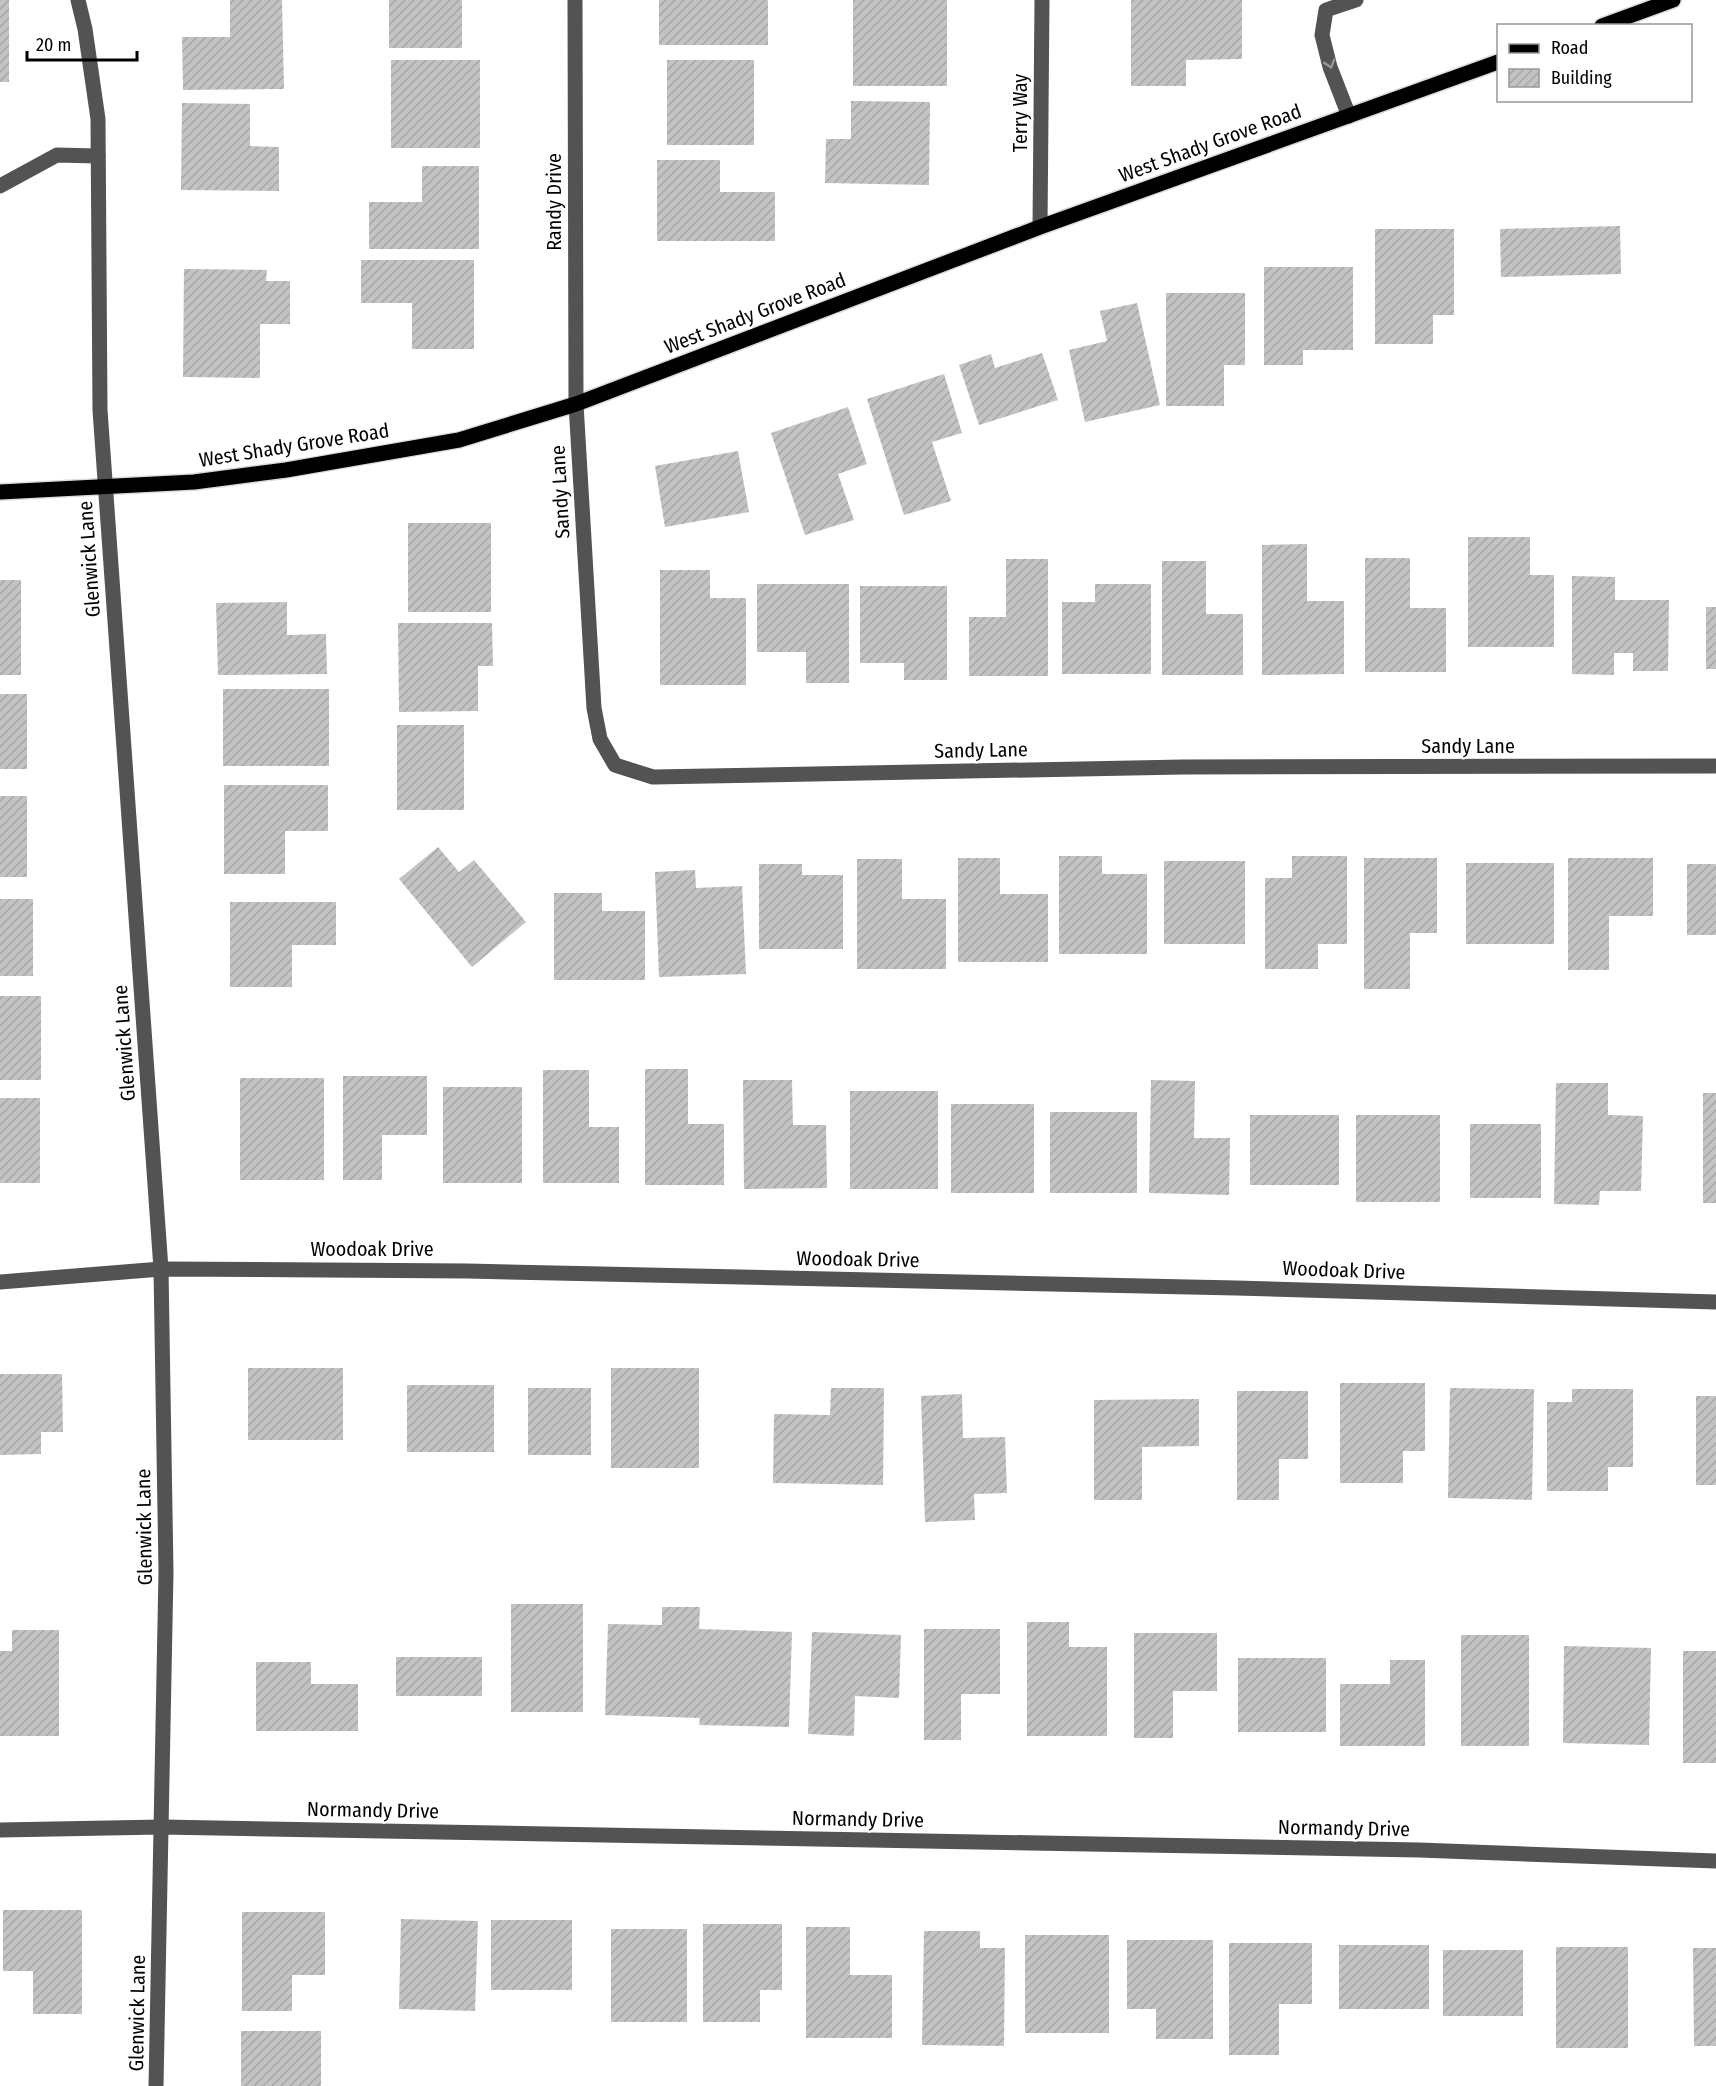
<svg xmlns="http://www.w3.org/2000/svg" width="1716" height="2086" font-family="'Fira Sans Condensed',sans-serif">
<defs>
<pattern id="building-hatch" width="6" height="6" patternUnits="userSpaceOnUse" patternTransform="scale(1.5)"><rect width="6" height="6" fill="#c3c3c3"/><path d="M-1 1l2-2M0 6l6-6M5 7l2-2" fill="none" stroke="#a6a6a6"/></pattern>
</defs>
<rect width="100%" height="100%" fill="#fff"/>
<g fill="url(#building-hatch)">
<rect x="0" y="0" width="9" height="82"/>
<polygon points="230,0 282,0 284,89 183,90 182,37 230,37"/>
<rect x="389" y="0" width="73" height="48"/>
<rect x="659" y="0" width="109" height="45"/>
<rect x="853" y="0" width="94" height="86"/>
<polygon points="1131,0 1242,0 1242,59 1186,60 1186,86 1131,86"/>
<rect x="391" y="60" width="89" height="88"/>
<rect x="667" y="60" width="87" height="85"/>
<polygon points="851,101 930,102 929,185 825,183 826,139 851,139"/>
<polygon points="182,103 250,104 250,146 279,147 279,191 181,190"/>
<polygon points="657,160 720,160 720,192 775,192 775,241 657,241"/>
<polygon points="422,166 479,166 479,249 369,249 369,202 422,202"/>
<polygon points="1620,226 1621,274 1501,277 1500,229"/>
<polygon points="1375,229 1454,229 1454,315 1433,315 1433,344 1375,344"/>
<polygon points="361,260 474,260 474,349 412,349 412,303 361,303"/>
<polygon points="1264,267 1353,267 1353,350 1303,350 1303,365 1264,365"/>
<polygon points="184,269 267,270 266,281 290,281 290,324 260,324 260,378 183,377"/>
<polygon points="1166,293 1245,293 1245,365 1224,365 1224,406 1166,406"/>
<polygon points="1137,303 1160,405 1085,422 1069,350 1107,341 1100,311"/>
<polygon points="1042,353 1058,400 979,425 959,365 991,354 995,368"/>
<polygon points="944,374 962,433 932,442 951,501 904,515 867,399"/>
<polygon points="848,407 867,464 838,474 854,520 805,535 771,433"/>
<polygon points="738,451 749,512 665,527 655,466"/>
<rect x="408" y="523" width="83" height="89"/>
<polygon points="1468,537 1530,537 1530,575 1554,575 1554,647 1468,647"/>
<polygon points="1307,544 1307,601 1344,601 1344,674 1262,675 1262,545"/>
<polygon points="1365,558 1410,558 1410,608 1446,608 1446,672 1365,672"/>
<polygon points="1006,559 1048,559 1048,676 969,676 969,617 1006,617"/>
<polygon points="1162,561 1206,561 1206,614 1243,614 1243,675 1162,675"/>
<polygon points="660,570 710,570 710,598 746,598 746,685 660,685"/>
<polygon points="1572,576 1615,577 1615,600 1669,600 1668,671 1633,671 1633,653 1614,653 1614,675 1572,674"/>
<rect x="0" y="580" width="21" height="95"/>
<polygon points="757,584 849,584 849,683 806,683 806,652 757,652"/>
<polygon points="1095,584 1151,584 1151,674 1062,674 1062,602 1095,602"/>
<polygon points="860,586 947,586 947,680 904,680 904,663 860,663"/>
<polygon points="287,602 287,635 326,634 327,674 218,675 216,603"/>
<rect x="1706" y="607" width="10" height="62"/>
<polygon points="398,623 492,623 493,666 478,666 478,711 399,712"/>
<rect x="223" y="689" width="106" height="77"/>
<rect x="0" y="694" width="27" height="75"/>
<rect x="397" y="725" width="67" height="85"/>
<polygon points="224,785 328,785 328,831 285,831 285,874 224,874"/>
<rect x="0" y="796" width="27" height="81"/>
<polygon points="438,847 459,872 474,860 526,922 472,967 399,879"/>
<polygon points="1059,856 1102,856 1102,874 1147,874 1147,954 1059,954"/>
<polygon points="1292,856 1347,856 1347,944 1318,944 1318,969 1265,969 1265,878 1292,878"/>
<polygon points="958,858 1000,858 1000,894 1048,894 1048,962 958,962"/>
<polygon points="1364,858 1437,858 1437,933 1410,933 1410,989 1364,989"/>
<polygon points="1568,858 1653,858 1653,916 1609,916 1609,970 1568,970"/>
<polygon points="857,859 902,859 902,899 946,899 946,969 857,969"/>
<rect x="1164" y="861" width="81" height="83"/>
<rect x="1466" y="863" width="88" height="81"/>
<polygon points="759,864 802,864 802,875 843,875 843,949 759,949"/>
<rect x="1687" y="864" width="29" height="71"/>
<polygon points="695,870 696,888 742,886 746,974 659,977 655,872"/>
<polygon points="554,893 602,893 602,911 645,911 645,980 554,980"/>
<rect x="0" y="899" width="33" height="77"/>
<polygon points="230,902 336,902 336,945 292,945 292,987 230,987"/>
<rect x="0" y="996" width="41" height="84"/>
<polygon points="645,1069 688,1069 688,1124 724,1124 724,1185 645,1185"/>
<polygon points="543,1070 589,1070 589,1127 619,1127 619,1183 543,1183"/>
<polygon points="343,1076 427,1076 427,1135 382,1135 382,1180 343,1180"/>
<rect x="240" y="1078" width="84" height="102"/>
<polygon points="743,1080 792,1080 793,1125 826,1125 827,1188 744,1189"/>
<polygon points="1151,1080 1195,1081 1194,1138 1230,1138 1229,1195 1149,1193"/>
<polygon points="1556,1083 1608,1083 1608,1115 1643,1116 1641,1191 1600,1191 1599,1205 1554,1204"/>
<rect x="443" y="1087" width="79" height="96"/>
<rect x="850" y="1091" width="88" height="98"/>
<rect x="1703" y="1093" width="13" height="110"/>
<rect x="0" y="1098" width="40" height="85"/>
<rect x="951" y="1104" width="83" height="89"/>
<rect x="1050" y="1112" width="87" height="81"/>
<rect x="1250" y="1115" width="89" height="70"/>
<rect x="1356" y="1115" width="84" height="87"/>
<rect x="1470" y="1124" width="71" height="74"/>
<rect x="248" y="1368" width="95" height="72"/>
<rect x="611" y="1368" width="88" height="100"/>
<polygon points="0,1374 62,1374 63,1432 41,1432 41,1454 0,1455"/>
<polygon points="1340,1383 1425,1383 1425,1451 1403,1451 1403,1483 1340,1483"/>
<rect x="407" y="1385" width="87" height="67"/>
<rect x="528" y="1388" width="63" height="67"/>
<polygon points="831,1388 884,1388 883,1485 773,1483 774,1414 830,1415"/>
<polygon points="1450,1388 1534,1389 1532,1500 1448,1498"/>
<polygon points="1572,1389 1633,1389 1633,1467 1608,1467 1608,1491 1547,1491 1547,1402 1572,1402"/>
<polygon points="1237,1391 1308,1391 1308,1459 1279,1459 1279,1500 1237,1500"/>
<polygon points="962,1394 963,1438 1005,1437 1007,1493 974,1494 975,1520 925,1522 921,1396"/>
<rect x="1696" y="1396" width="20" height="89"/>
<polygon points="1199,1399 1199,1446 1142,1447 1142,1500 1094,1500 1094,1400"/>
<rect x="511" y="1604" width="72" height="108"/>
<polygon points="662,1607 700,1607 699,1629 792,1632 789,1727 699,1725 700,1718 605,1715 608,1624 662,1625"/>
<polygon points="1027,1622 1069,1622 1069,1647 1107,1647 1107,1736 1027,1736"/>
<polygon points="924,1629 1000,1629 1000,1694 961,1694 961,1740 924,1740"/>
<polygon points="12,1630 59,1630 59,1736 0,1736 0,1651 12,1651"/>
<polygon points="812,1632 901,1635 899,1698 855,1696 854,1736 808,1734"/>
<polygon points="1134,1633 1217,1633 1217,1691 1173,1691 1173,1738 1134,1738"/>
<rect x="1461" y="1635" width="68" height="111"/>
<polygon points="1564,1646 1651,1648 1649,1745 1563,1743"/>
<rect x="1683" y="1651" width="33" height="112"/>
<rect x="396" y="1657" width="86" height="39"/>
<rect x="1238" y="1658" width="88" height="74"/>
<polygon points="1390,1660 1425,1660 1425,1746 1340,1746 1340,1684 1390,1684"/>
<polygon points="256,1662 311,1662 311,1684 358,1684 358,1731 256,1731"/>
<polygon points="3,1910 82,1910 82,2014 33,2014 33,1971 3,1971"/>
<polygon points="242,1912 325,1912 325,1975 292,1975 292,2011 242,2011"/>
<polygon points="401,1919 478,1921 475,2011 399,2009"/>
<rect x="491" y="1920" width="81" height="70"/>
<polygon points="703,1924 782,1924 782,1990 760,1990 760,2022 703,2022"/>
<polygon points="806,1927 850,1927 850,1975 892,1975 892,2038 806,2038"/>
<rect x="611" y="1929" width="76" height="93"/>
<polygon points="924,1931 980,1931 980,1948 1005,1948 1004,2046 922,2045"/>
<rect x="1025" y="1935" width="84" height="98"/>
<polygon points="1127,1940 1213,1940 1213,2039 1156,2039 1156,2009 1127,2009"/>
<polygon points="1229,1943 1312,1943 1312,2004 1279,2004 1279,2055 1229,2055"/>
<rect x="1339" y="1945" width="90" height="64"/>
<rect x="1556" y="1947" width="72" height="101"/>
<polygon points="1693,1948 1716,1948 1716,2046 1694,2046"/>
<rect x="1443" y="1950" width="80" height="66"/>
<rect x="241" y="2031" width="80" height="55"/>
</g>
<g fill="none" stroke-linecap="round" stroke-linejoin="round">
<defs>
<g id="major">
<polyline points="1602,26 1673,0"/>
<polyline points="0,492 194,482 286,470 459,440 576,404 1040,227 1498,62"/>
</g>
</defs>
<use href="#major" stroke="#dbdbdb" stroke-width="18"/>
<g stroke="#535353" stroke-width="15">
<polyline points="78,0 85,29 98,119 100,410 161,1269 166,1572 156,2086"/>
<polyline points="575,0 576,404 594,708 600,739 615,765 653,777 1183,767 1716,766"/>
<polyline points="1349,116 1330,67 1322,35 1326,10 1356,0"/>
<polyline points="0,186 57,155 98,156"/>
<polyline points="1040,227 1042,0"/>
<polyline points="0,1282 161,1269 467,1271 1236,1288 1716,1302"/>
<polyline points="0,1830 162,1827 1419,1850 1716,1861"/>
</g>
<use href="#major" stroke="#000" stroke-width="15"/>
</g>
<defs><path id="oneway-chevron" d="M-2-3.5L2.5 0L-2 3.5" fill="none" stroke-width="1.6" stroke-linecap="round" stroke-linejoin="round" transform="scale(1.5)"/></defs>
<use stroke="#989898" href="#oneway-chevron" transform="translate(1330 64) rotate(73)"/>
<g text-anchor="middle" stroke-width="4.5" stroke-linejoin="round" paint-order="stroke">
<g font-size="20" fill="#000" stroke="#fff">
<text transform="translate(1020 113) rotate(-90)" y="7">Terry Way</text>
<text transform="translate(1210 143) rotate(-20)" y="7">West Shady Grove Road</text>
<text transform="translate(554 202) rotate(-90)" y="7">Randy Drive</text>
<text transform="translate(755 313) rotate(-21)" y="7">West Shady Grove Road</text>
<text transform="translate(294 445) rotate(-9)" y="7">West Shady Grove Road</text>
<text transform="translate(560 492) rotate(-93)" y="7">Sandy Lane</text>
<text transform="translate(89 559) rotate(-94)" y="7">Glenwick Lane</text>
<text x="1468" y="753">Sandy Lane</text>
<text transform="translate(981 750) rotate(-1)" y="7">Sandy Lane</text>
<text transform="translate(124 1043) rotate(-94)" y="7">Glenwick Lane</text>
<text x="372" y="1256">Woodoak Drive</text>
<text transform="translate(858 1259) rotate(1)" y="7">Woodoak Drive</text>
<text transform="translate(1344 1270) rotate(2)" y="7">Woodoak Drive</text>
<text transform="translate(144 1527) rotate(-91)" y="7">Glenwick Lane</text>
<text transform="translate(373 1810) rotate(1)" y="7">Normandy Drive</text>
<text transform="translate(858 1819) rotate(1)" y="7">Normandy Drive</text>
<text transform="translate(1344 1828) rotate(1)" y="7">Normandy Drive</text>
<text transform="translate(137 2013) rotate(-89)" y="7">Glenwick Lane</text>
</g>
</g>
<rect x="1497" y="24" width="195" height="78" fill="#ffffff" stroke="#999999" stroke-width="1.5"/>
<rect x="1509" y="44" width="30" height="9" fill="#000000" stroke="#999999" stroke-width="1.5"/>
<text x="1551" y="54" font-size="18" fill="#000000">Road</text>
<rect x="1509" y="69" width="30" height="18" fill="url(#building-hatch)" stroke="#999999" stroke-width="1.5"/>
<text x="1551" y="84" font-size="18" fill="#000000">Building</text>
<path d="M27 51v9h110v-9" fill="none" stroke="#000000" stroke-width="3"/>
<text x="36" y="51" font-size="18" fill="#000000" stroke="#ffffff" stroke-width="4.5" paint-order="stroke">20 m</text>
</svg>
